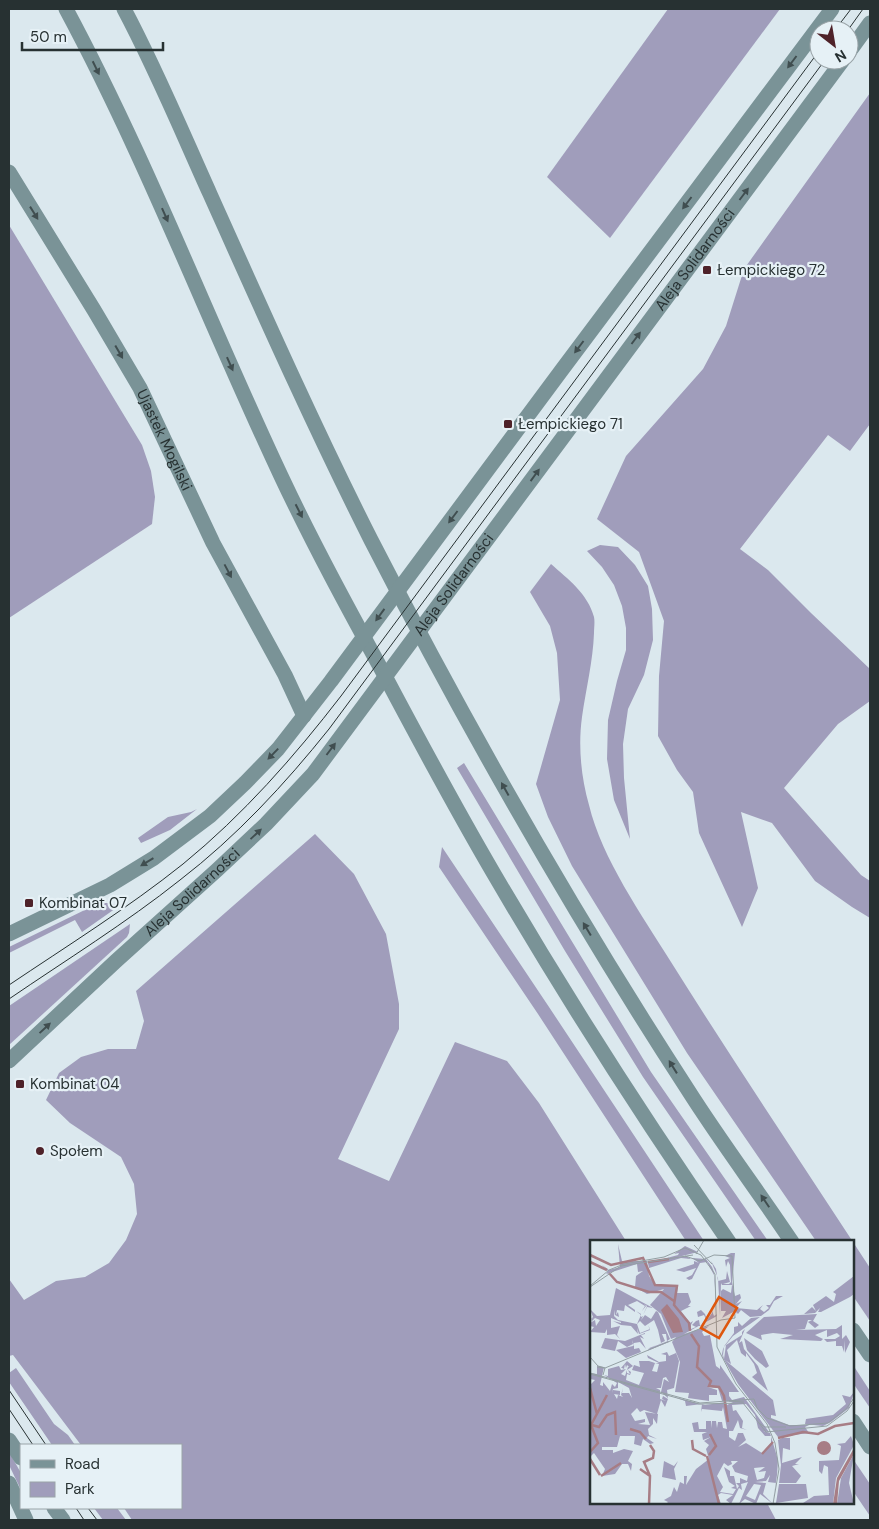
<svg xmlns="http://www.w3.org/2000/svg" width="879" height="1529" font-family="'DM Sans',sans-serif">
<rect width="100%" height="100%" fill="#dbe8ee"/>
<g fill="#a09dbb">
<polygon points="668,9 780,9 610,238 547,177"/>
<polygon points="870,93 870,424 850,451 828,435 740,549 768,570 811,613 870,669 870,701 838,724 784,788 861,875 870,881 870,918 852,907 815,881 772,823 741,812 758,888 742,927 699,833 693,792 677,770 658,736 659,676 664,621 639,552 597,519 626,456 703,369 726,326 744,269"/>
<polygon points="9,225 142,445 151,471 155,497 152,524 9,618"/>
<polygon points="600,545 618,547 635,565 648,586 652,609 653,640 644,675 628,709 623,744 624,778 630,839 614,800 607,759 608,720 617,681 626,650 626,628 622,606 614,585 602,567 587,551"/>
<path d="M551 564C568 579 588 594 594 617 595 622 594 628 594 633 593 661 586 689 582 717 578 746 581 777 589 805 602 859 642 915 671 962 730 1056 792 1149 853 1242L816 1241 687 1053 572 866 548 817 536 784 560 700 557 653 550 626 530 592Z"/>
<polygon points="464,763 651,1072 768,1241 756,1241 643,1077 565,951 457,768"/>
<polygon points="197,809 170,830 141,843 138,838 168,817 191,812"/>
<polygon points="315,834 354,874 386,934 399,1004 399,1029 338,1159 389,1181 455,1042 507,1061 539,1103 626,1241 592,1242 592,1503 767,1503 776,1520 132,1520 124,1508 181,1508 181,1445 81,1445 13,1355 9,1356 9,1279 24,1300 56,1281 85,1277 109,1263 126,1240 137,1214 134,1184 121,1157 70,1123 46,1100 59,1073 81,1057 108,1049 136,1049 144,1021 136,991"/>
<polygon points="442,847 549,1007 704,1241 686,1241 538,1014 439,867"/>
<polygon points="103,903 110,903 119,906 82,932 75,920 9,953 9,947 97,904"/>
<polygon points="130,924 129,933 127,937 9,1045 9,1006"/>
<polygon points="853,1242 870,1268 870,1321 853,1296"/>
<polygon points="853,1365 870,1391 870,1408 853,1383"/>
<polygon points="16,1368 54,1424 68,1435 75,1445 52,1445 9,1382 9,1373"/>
<polygon points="9,1452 21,1473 21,1490 9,1465"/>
<polygon points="853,1459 870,1484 870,1516 853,1491"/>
<polygon points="94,1508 117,1508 126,1520 103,1520"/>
</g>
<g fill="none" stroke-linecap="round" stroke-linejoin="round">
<g stroke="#7a9397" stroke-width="15">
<path d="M66 9C147 160 208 321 281 476 313 544 349 610 385 676 420 742 456 809 494 874 567 999 646 1122 729 1242"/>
<path d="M124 9C156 69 182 132 210 194 262 310 314 427 371 540 468 729 573 913 688 1090 721 1142 758 1191 792 1242"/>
<polyline points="849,52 870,23"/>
<path id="s1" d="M9 172 94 310 140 388 213 543 285 675 304 716"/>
<polyline points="9,934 110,885 154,858 210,816 245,783 278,749 331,681 561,371 832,9"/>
<path id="s2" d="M9 1061 116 961 217 870 266 824 313 774 843 60"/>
<polyline points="853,1330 870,1355"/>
<polyline points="853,1421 870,1447"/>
<polyline points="9,1440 21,1458"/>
<polyline points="9,1483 26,1520"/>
<polyline points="54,1508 63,1520"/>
</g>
<g stroke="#273132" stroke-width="1">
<polyline points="835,30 851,9"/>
<polyline points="848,30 863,9"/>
<path d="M9 985C67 946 128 908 183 864 243 815 294 757 341 696L819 51"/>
<path d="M9 999C66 960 126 923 180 880 236 837 285 784 329 729L825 60"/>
<polyline points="9,1390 46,1445"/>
<polyline points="9,1409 33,1445"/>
<polyline points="76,1508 84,1520"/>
<polyline points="88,1508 97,1520"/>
</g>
</g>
<defs><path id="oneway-solid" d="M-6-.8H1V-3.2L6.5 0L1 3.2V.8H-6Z" transform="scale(1.25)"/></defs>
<g fill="#404e50">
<use href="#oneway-solid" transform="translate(792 62) rotate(127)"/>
<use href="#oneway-solid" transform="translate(96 68) rotate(64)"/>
<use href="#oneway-solid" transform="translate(744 194) rotate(-53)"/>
<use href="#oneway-solid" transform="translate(687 203) rotate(127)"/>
<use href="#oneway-solid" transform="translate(34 213) rotate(58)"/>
<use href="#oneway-solid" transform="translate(165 215) rotate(66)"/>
<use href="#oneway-solid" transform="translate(636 338) rotate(-53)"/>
<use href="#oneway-solid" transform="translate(579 347) rotate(127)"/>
<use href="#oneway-solid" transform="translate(119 352) rotate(60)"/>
<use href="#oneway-solid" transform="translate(230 364) rotate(66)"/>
<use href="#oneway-solid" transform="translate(535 475) rotate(-54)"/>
<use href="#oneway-solid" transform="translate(299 511) rotate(63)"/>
<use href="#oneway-solid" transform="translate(453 517) rotate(127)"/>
<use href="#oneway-solid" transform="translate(228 571) rotate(62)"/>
<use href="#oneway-solid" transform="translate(380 615) rotate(126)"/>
<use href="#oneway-solid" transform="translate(331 749) rotate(-53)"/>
<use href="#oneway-solid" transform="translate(273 754) rotate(134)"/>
<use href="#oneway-solid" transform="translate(505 789) rotate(-119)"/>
<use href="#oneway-solid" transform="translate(256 834) rotate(-43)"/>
<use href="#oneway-solid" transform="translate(147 862) rotate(149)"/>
<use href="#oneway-solid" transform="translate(587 929) rotate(-121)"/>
<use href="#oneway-solid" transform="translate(45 1028) rotate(-43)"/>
<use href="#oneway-solid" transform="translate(673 1067) rotate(-122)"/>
<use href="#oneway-solid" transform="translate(765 1201) rotate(-124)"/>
</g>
<g fill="#4e2229" stroke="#e6f1f6" stroke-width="2">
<rect x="702" y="265" width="10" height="10" rx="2.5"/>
<rect x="503" y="419" width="10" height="10" rx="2.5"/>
<rect x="24" y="898" width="10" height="10" rx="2.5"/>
<rect x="15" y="1079" width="10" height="10" rx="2.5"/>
<circle cx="40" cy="1151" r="5"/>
</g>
<g text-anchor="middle" stroke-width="4.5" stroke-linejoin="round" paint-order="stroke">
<g font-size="15" fill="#273132" stroke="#e6f1f6">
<text dy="5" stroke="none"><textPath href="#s2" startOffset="1059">Aleja Solidarności</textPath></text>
<text dy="5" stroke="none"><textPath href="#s1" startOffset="310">Ujastek Mogilski</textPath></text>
<text dy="5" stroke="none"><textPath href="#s2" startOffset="654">Aleja Solidarności</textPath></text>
<text dy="5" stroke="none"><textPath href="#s2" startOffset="249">Aleja Solidarności</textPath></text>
</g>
<g font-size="15" fill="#273132" stroke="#e6f1f6" text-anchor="start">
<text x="717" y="275">Łempickiego 72</text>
<text x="518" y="429">Łempickiego 71</text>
<text x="39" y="908">Kombinat 07</text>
<text x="30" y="1089">Kombinat 04</text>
<text x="50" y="1156">Społem</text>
</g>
</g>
<g transform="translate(590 1240)">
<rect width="264" height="264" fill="#dbe8ee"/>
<path d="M28 4 32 21H57L59 36 65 45H88L87 53H98L101 62 98 66H101L91 71 100 83 103 81 101 85V89L106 87 102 85 106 81 109 80 110 86 116 79 114 75 108 77 107 72 111 70 115 74 117 80 122 73 121 68 124 76 127 74 124 35 117 22 110 23 102 39 99 40 96 38 102 35 106 28 94 32 86 30 104 24V21L109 23 102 18 116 19 122 27 124 32 125 41 127 76 94 94 119 86 112 92 114 96 120 95 126 126 130 129V125L149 152H139V156L142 160 154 157 179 192 173 191 180 193 188 220 187 235 183 261 186 243 178 242 180 235 176 241 165 242 176 243 173 254 183 264 170 254 166 264 155 259 149 264 158 242 151 244 152 250 149 248 141 264 136 260 143 255 131 253 128 255 131 264H76L78 262 74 260 81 256 84 247 87 252 90 242 94 244V236H97L96 245 106 229 119 219 116 209 119 205 114 201 121 197 113 200 112 194 117 192H104L102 183 108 182 109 189H116V181H121L122 188V181H126L127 188 128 182H132L133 188 137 189 133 167 132 171 112 169 111 172 112 164 96 166 95 161 84 157 115 165 136 162 137 165 143 162 132 161 128 148 118 147 127 150V155H119V161L98 158 99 153 85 152 90 122 82 102 86 97 81 99 71 74 60 65 74 49 57 54 45 47 46 36 53 31 48 32 47 24 16 34 18 31 12 25 19 30 30 27ZM156 164 165 175 168 188 175 196H181V203L172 213 156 203 148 207 156 200 153 193H148L145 201 139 197V191H143L148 180 150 188 157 190 152 188 153 181 146 170 143 171 142 165ZM141 221H148L142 226 145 232 158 236 157 241 150 238V243H146L149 246 147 249 144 236H140V231L134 227 139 242 145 246 141 248 146 249 143 254 130 252 133 247 127 236 134 223 138 226 142 224ZM175 227 168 232 176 231 174 238 167 240 164 228ZM164 244 171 245 165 260 156 256ZM95 6 108 12 88 17 96 16 101 19 91 18 59 28 58 23 88 15 89 13 84 14ZM141 13H145L142 42 145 56 150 54 151 58 146 64 152 61 146 68 167 70 173 65 170 69 174 72 179 68 176 65H180L186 56H193L184 61 179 70 171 76 160 77 151 70 148 74 146 72 147 75 145 71 132 78 136 71H131V51L133 49 141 53 142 45H132L131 43 130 76 128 38 121 21 126 29 128 41 136 39 137 31 140 42 133 44H139L141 42 140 25 138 21 136 27 135 20 140 18 135 16ZM264 36V54L260 57 231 72H228L230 68 225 73 214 74 222 67 226 71 223 65 236 56 244 62 246 54 243 52ZM26 48 63 68 57 67 53 75 57 66 54 64 56 66 52 71 55 66 47 61 38 65 45 70V72L35 65 34 71 27 70 26 75 28 72 29 77 25 75V70L24 76 28 80 47 84 50 93 60 89 58 85 60 90 49 94 47 88 48 94 41 86 31 85 23 81 31 83V82L21 78V88L30 86 27 95 30 99 25 94 17 95V89L15 93 0 92 4 87 0 86V83L5 80 6 86 10 80 5 78 1 82 2 79 7 77 0 80 3 77 0 69 7 76 20 75ZM46 71 51 74V77L53 76 51 80 55 75 61 79 66 71 68 72 80 99 77 101 76 94H72L75 101 60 108 78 101 79 102 57 111 60 108 57 109 71 103 68 90 64 80 55 86 50 81 47 84 51 75ZM227 74 223 81 229 85 225 88 218 82 222 80H218L215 89 206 90 246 89 252 85V99L256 95 260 102 255 113 254 100V112L252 106H246V101L237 102 234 99H245L250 96 247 93 237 97V90L225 95 233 99 231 101 190 99 203 95 183 93 171 95 172 100 156 93 174 77ZM170 77 143 96 134 107 133 115 134 119 136 105 152 95V92L155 89 149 103 152 101 154 109 168 126 178 151 162 137 167 133 164 124 156 113V117L151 113 147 100 137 110 141 124 135 120 183 160 186 176 181 175V178L199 185H219L215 187 219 193 188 197 148 144 133 118 132 114 133 109 135 105 144 93V87L148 86V82L152 86 161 78ZM55 94 51 95 54 99 50 97 56 109 50 102 44 103V109L49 108 51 112 36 118 26 110 43 106 44 105 42 100 43 104 37 107 28 101 25 111 11 108 15 98 35 101 55 93ZM154 98 172 111 179 126 176 128 165 119 157 110ZM85 110 89 121 84 148 77 150 78 158 71 152 74 139 79 142 76 137 73 138 71 148H66L70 150V159L76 161 72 159 73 156 78 159 75 167 71 160 67 174 54 170 50 172 47 168 41 174 45 181 55 179V182L48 184 60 185 55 172 68 174 67 184 63 178V184L58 189 59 195 67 199 58 196 57 198 64 203 60 204 53 199 51 206 44 204 45 196H30L27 207H12V210H23V213L34 209 43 211 38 221 42 224 41 231 38 224H32L25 234 12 236 15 229 4 213 0 217V145L5 140 0 139V133L7 134V126L14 127 10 145 13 146V142L20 151 22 144 25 147 27 143 14 135 18 136V129L29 126 31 130 36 129 31 134 35 136 38 127H39L37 125 36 128 35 124 34 129 32 128H31L37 121 43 126 37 130V133L40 134 38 130 41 132 40 135 37 134 36 140 49 145 54 133 42 130 44 125 50 127 49 121H59L65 123 62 131 67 132 69 124 65 123H69L58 118 57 115 69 122 76 121V115L71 114 77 112 79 116 86 113ZM28 142 39 148 42 158 39 153H32L33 148 31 155 33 157 28 155 27 159 24 154 30 155V151L23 150 22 153 23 149 28 148ZM264 152 259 168 241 182 233 186 215 184 216 179 243 175 256 164 252 155 260 157ZM261 196 264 205 246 238 243 264 213 263 224 256 239 255 238 227 234 225 232 234 229 231V221L249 220 251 206 247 204 255 203ZM192 198H200V210L193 208 192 223 212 217 205 224H209L202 226 211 236 206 243H189L191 225 188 200ZM264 214 259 243 264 264H247L251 238ZM74 221 84 226 88 221 84 229 86 240 72 237ZM189 244H216L218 258 186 263Z" fill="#a09dbb" fill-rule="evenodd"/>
<path d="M77 64 89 79 93 92 83 93 71 70ZM227 208a7 7 0 1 1 14 0a7 7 0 1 1-14 0ZM264 208V214L249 241 247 264H243L247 238Z" fill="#a77d85"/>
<path fill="none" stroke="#a77d85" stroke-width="2.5" d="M0 15 21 25 53 18 65 45 87 46 84 65 99 83 100 91M0 22 17 30M58 22 79 19M19 33 27 42 59 52H71L84 61M101 94 109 106 107 127 121 141 119 146 129 147 134 156 138 182M0 148 7 174M2 185 9 187 17 175 25 172 26 195M40 189 50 192 56 199M188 198 213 192 228 194 245 186 264 183M102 200 103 209 116 216M60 205 64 211 63 218 54 222 60 236M0 212 8 203 1 185 17 155M172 214 183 202M119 215 126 206 120 194M117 216 129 264M0 219 10 235M50 229 60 236 59 264M11 236 31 223"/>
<path fill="none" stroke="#939fa3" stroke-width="1" d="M104 5 122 24M106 14 114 0M0 46 19 30 34 24 74 17 95 8 111 15 125 34 127 107 146 144M0 47 31 26 103 15M0 117 8 126 15 128 131 80 145 78 142 16 124 15 110 21 95 16M7 127 15 128 13 135M0 133 110 163 164 159 167 168 177 178 200 186 238 183 256 169 264 158M0 134 109 164 153 163 176 192 237 186 257 171 264 161M146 144 177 184 185 203 189 229 183 264M139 161 154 162M169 183 175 187H196"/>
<path fill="#de570e" fill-opacity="0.15" stroke="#de570e" stroke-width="2.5" d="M129 57 147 68 129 98 111 88Z"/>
<rect width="264" height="264" fill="none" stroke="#273132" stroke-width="2.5"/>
</g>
<rect width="879" height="1529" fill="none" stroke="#273132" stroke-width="20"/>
<rect x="20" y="1444" width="162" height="65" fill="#e6f1f6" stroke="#9aa4a8"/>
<rect x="30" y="1460" width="25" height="8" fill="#7a9397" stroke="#9aa4a8"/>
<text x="65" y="1469" font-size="15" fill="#273132">Road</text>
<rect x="30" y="1482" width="25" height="15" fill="#a09dbb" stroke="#9aa4a8"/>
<text x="65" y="1494" font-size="15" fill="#273132">Park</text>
<g transform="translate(834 45) rotate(149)"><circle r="24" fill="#e6f1f6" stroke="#9aa4a8"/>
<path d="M0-4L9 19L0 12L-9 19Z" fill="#4e2229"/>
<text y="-8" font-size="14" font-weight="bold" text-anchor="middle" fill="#273132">N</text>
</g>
<path d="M22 42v8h141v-8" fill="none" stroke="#273132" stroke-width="2.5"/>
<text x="30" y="42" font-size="15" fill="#273132" stroke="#e6f1f6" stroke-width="4" paint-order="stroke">50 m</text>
</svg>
